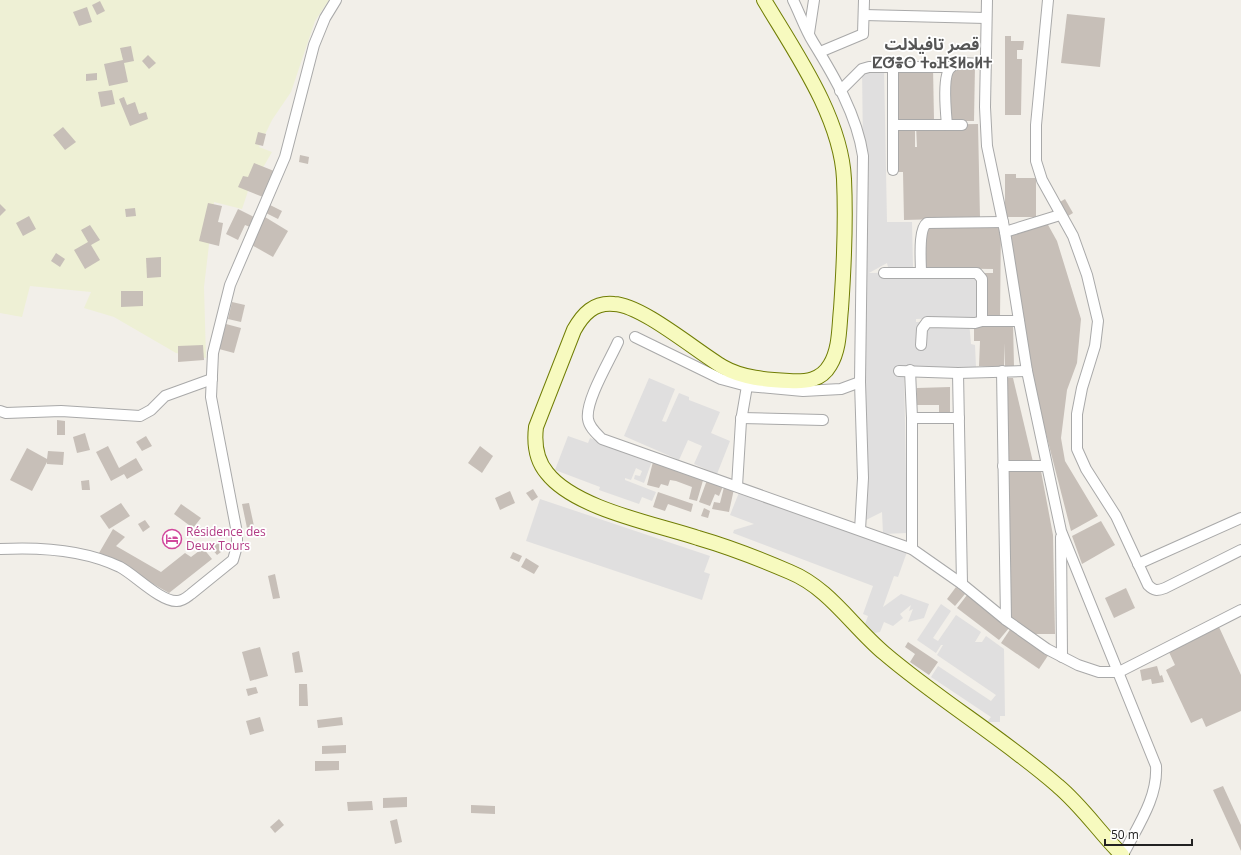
<svg xmlns="http://www.w3.org/2000/svg" width="1241" height="855" font-family="'Open Sans','Noto Sans Arabic','Noto Sans Tifinagh',sans-serif">
<rect width="100%" height="100%" fill="#f2efe9"/>
<g fill="#e0dfdf">
<polygon points="862,67 884,67 887,222 912,222 913,267 888,267 887,263 869,273 977,271 978,317 916,319 916,322 969,321 971,344 975,345 976,367 904,369 907,533 883,534 882,512 866,520 859,153 863,151"/>
<polygon points="649,378 675,389 662,421 666,422 679,393 689,397 689,400 720,412 711,433 730,441 717,474 694,464 702,446 688,440 679,460 624,436"/>
<polygon points="568,436 588,443 590,438 652,461 644,483 634,479 635,475 640,476 642,471 636,468 631,480 625,478 625,480 656,492 652,501 642,497 639,504 599,490 600,487 555,470"/>
<polygon points="740,490 907,552 898,577 894,576 883,607 901,594 929,604 924,618 908,622 913,609 909,611 911,605 900,614 903,618 893,626 884,622 880,632 874,633 863,629 868,616 863,614 873,586 733,533 734,530 754,524 730,515"/>
<polygon points="540,499 710,556 704,572 710,574 702,600 526,541"/>
<polygon points="941,604 951,611 933,638 938,641 956,615 981,632 975,642 982,642 986,636 1004,649 1005,716 1000,716 1000,722 987,722 991,717 931,677 938,666 991,701 996,695 937,655 943,645 941,645 936,653 917,640"/>
</g>
<polygon fill="#eef0d5" points="0,0 329,0 315,21 291,92 272,120 259,147 272,152 261,171 251,182 242,209 214,202 204,287 206,358 176,353 114,317 84,308 91,292 30,286 22,317 0,313"/>
<g fill="#c7bfb8">
<polygon points="100,1 105,11 97,15 92,5"/>
<polygon points="87,7 92,22 79,26 73,12"/>
<polygon points="1067,14 1105,18 1100,67 1061,63"/>
<polygon points="1005,36 1011,36 1011,41 1024,41 1023,50 1017,50 1017,59 1022,59 1021,115 1005,115"/>
<polygon points="131,46 134,61 124,63 128,82 109,86 104,64 123,60 120,48"/>
<polygon points="148,55 156,63 149,69 142,61"/>
<polygon points="949,65 975,65 974,121 943,121"/>
<polygon points="889,66 933,66 934,121 890,122"/>
<polygon points="97,73 97,80 86,81 86,74"/>
<polygon points="112,90 115,104 101,107 98,92"/>
<polygon points="124,97 127,105 135,102 139,114 146,112 148,119 130,126 119,99"/>
<polygon points="978,124 980,218 904,220 903,172 891,172 890,126 915,125 915,147 917,147 916,125"/>
<polygon points="63,127 76,142 65,150 53,135"/>
<polygon points="258,132 266,134 263,146 255,144"/>
<polygon points="300,155 309,157 308,164 299,162"/>
<polygon points="254,163 274,171 263,197 238,187 243,176 248,177"/>
<polygon points="1005,174 1016,174 1016,178 1036,178 1036,217 1005,217"/>
<polygon points="1065,199 1073,213 1063,219 1055,205"/>
<polygon points="208,203 222,206 218,222 223,223 219,246 199,241"/>
<polygon points="0,204 6,210 0,216"/>
<polygon points="270,205 282,211 278,219 266,213"/>
<polygon points="135,208 136,216 126,217 125,209"/>
<polygon points="238,209 254,217 250,227 245,225 238,240 226,234"/>
<polygon points="29,216 36,229 23,236 16,223"/>
<polygon points="265,217 288,231 273,257 250,244"/>
<polygon points="921,223 1001,224 1000,318 979,318 980,273 993,273 993,269 921,268"/>
<polygon points="1047,223 1057,241 1081,319 1077,363 1067,390 1061,438 1065,461 1098,516 1071,531 1032,379 1007,234"/>
<polygon points="90,225 100,240 91,245 100,260 85,269 74,250 88,242 81,230"/>
<polygon points="56,253 65,259 60,267 51,261"/>
<polygon points="161,257 161,277 147,278 146,258"/>
<polygon points="121,291 143,291 143,306 121,307"/>
<polygon points="232,302 245,305 241,322 228,319"/>
<polygon points="974,320 1013,323 1014,367 1005,367 1005,343 1004,367 979,366 980,341 974,341"/>
<polygon points="226,324 241,328 234,353 219,349"/>
<polygon points="203,345 204,360 178,362 178,346"/>
<polygon points="1005,378 1013,378 1033,462 1007,462"/>
<polygon points="950,387 950,417 926,417 925,412 939,412 939,405 917,405 917,388"/>
<polygon points="57,420 65,421 65,435 57,435"/>
<polygon points="85,433 90,450 77,453 73,437"/>
<polygon points="146,436 152,446 142,451 136,442"/>
<polygon points="108,446 119,468 136,458 143,470 127,479 124,474 111,481 96,452"/>
<polygon points="480,446 493,456 482,473 468,463"/>
<polygon points="27,448 47,459 48,451 64,452 63,465 47,464 47,462 32,491 10,480"/>
<polygon points="653,462 704,477 697,501 689,499 692,487 676,481 670,480 668,486 661,484 659,488 647,485"/>
<polygon points="1041,471 1053,535 1055,634 1033,634 1010,619 1007,472"/>
<polygon points="89,480 90,490 82,490 81,481"/>
<polygon points="707,480 723,486 719,496 715,494 710,506 699,502"/>
<polygon points="724,487 734,489 729,512 712,509 714,502 720,503"/>
<polygon points="533,489 538,497 532,501 526,493"/>
<polygon points="510,491 515,503 500,510 495,498"/>
<polygon points="658,492 693,504 691,512 668,504 665,511 653,507"/>
<polygon points="121,503 130,516 109,529 100,516"/>
<polygon points="249,503 254,526 247,528 242,504"/>
<polygon points="181,504 201,518 193,528 174,514"/>
<polygon points="704,508 710,511 708,518 701,516"/>
<polygon points="145,520 150,527 143,532 138,524"/>
<polygon points="1101,521 1115,545 1082,564 1072,536"/>
<polygon points="113,529 125,537 116,546 161,572 185,553 191,557 203,548 212,559 169,593 99,553"/>
<polygon points="220,542 225,549 217,555 211,548"/>
<polygon points="513,552 522,556 519,562 510,558"/>
<polygon points="526,558 539,566 534,574 521,567"/>
<polygon points="275,574 280,598 273,599 268,576"/>
<polygon points="956,587 965,594 955,606 947,599"/>
<polygon points="1126,588 1135,608 1114,618 1105,598"/>
<polygon points="967,595 1009,628 999,640 957,608"/>
<polygon points="1219,627 1241,675 1241,711 1206,727 1202,718 1191,723 1166,670 1175,665 1168,650"/>
<polygon points="1011,628 1049,654 1039,669 1001,643"/>
<polygon points="908,642 938,662 929,675 910,662 915,654 905,647"/>
<polygon points="260,647 268,676 250,681 242,652"/>
<polygon points="299,651 303,672 295,673 292,653"/>
<polygon points="1157,666 1160,676 1162,675 1164,682 1152,684 1151,679 1142,681 1140,670"/>
<polygon points="299,684 307,684 308,706 299,706"/>
<polygon points="256,687 258,693 248,696 246,689"/>
<polygon points="260,717 264,731 250,735 246,721"/>
<polygon points="342,717 343,725 318,728 317,720"/>
<polygon points="346,745 346,753 322,754 322,746"/>
<polygon points="315,761 339,761 339,770 315,771"/>
<polygon points="1223,786 1241,825 1241,851 1213,790"/>
<polygon points="407,797 407,807 383,808 383,798"/>
<polygon points="372,801 373,810 348,811 347,802"/>
<polygon points="471,805 495,806 495,814 471,813"/>
<polygon points="279,819 284,825 275,833 270,827"/>
<polygon points="397,819 402,842 395,844 390,821"/>
</g>
<g fill="none" stroke-linecap="round" stroke-linejoin="round">
<defs>
<g id="minor">
<path d="M793 0C800 14 805 29 813 42 834 76 857 115 863 156L860 382 863 478 860 530"/>
<path d="M987 0 985 107 987 146 1005 232 1027 371 1061 531 1156 766C1158 798 1137 827 1123 855"/>
<path d="M1048 0 1036 125V161L1042 180 1073 236 1087 275 1098 321 1095 346 1082 388 1077 414V449L1086 469 1116 516 1148 585C1154 591 1157 591 1165 588L1241 550"/>
<polyline points="864,15 986,18"/>
<polyline points="809,33 814,0"/>
<polyline points="820,52 863,34 864,0"/>
<polyline points="840,91 862,69 869,67 951,67"/>
<polyline points="893,125 962,125"/>
<path d="M947 125C946 114 942 74 951 67 958 61 976 64 985 64"/>
<polyline points="893,170 893,66"/>
<polyline points="1005,232 1060,215"/>
<polyline points="884,273 977,273 982,279 982,321 975,323 927,322 922,329 921,345"/>
<path d="M921 273C921 261 918 229 927 223L1003 222"/>
<polyline points="982,321 1019,321"/>
<polyline points="635,337 721,379 747,386 803,391 841,389 860,382"/>
<path d="M618 342C610 360 585 401 588 419 589 427 596 433 602 439L912 549 962 584 1006 620 1047 649 1078 665 1099 672H1119L1241 610"/>
<polyline points="910,370 912,418 912,549"/>
<polyline points="899,371 958,373 1027,371"/>
<polyline points="1002,371 1006,620"/>
<polyline points="958,373 962,584"/>
<polyline points="0,411 6,413 61,411 140,416 151,410 165,396 212,379"/>
<polyline points="741,418 823,420"/>
<polyline points="912,418 959,418"/>
<polyline points="1003,466 1046,466"/>
<polyline points="737,486 741,421 747,386"/>
<polyline points="1061,537 1062,657"/>
<path d="M0 549C38 547 85 550 120 567 135 575 161 602 177 601 183 601 187 597 191 594L233 560 237 546V533L211 397 213 353 230 285 285 157 314 45 325 18 336 0"/>
<polyline points="1138,564 1241,518"/>
</g>
<path id="secondary" d="M764 0C795 52 841 117 844 179 846 222 844 266 841 309 839 327 840 349 830 365 821 381 805 382 789 381 767 380 742 378 723 367 696 351 642 305 614 304 594 302 583 314 574 330L536 427C534 444 536 460 547 473 575 509 656 524 698 538 729 547 760 559 790 572 829 588 852 626 884 653 939 700 1003 738 1058 786 1082 806 1100 833 1122 855"/>
</defs>
<use href="#minor" stroke="#a9a9a9" stroke-width="12"/>
<use href="#secondary" stroke="#707d05" stroke-width="16"/>
<use href="#minor" stroke="#fff" stroke-width="10"/>
<use href="#secondary" stroke="#f7fabf" stroke-width="14"/>
</g>
<defs>
<symbol id="hotel-ring" viewBox="-11 -11 22 22"><circle r="9.5" fill="#fff" stroke="#d1479c" stroke-width="1.5"/><path d="M-6-4.5h1.5V1H6V5H4.5V3h-9V5H-6ZM-4 0a1.8 1.8 0 1 1 3.6 0ZM.5 0V-2.5h3Q6-2.5 6 0Z" fill="#d1479c"/></symbol>
</defs>
<g fill-rule="evenodd">
<use href="#hotel-ring" x="161" y="528" width="22" height="22"/>
</g>
<g text-anchor="middle" stroke-width="3.5" stroke-linejoin="round" paint-order="stroke">
<g font-size="12" fill="#b23c85" stroke="#fff" text-anchor="start">
<text x="186" y="536">Résidence des<tspan x="186" dy="14">Deux Tours</tspan></text>
</g>
<g font-size="16" font-weight="bold" fill="#555" stroke="#fff">
<text x="932" y="50">قصر تافيلالت<tspan x="932" dy="18">ⵇⵚⴻⵔ ⵜⴰⴼⵉⵍⴰⵍⵜ</tspan></text>
</g>
</g>
<path d="M1105 839v6h87v-6" fill="none" stroke="#222222" stroke-width="2"/>
<text x="1111" y="839" font-size="12" fill="#222222" stroke="#ffffff" stroke-width="3" paint-order="stroke">50 m</text>
</svg>
